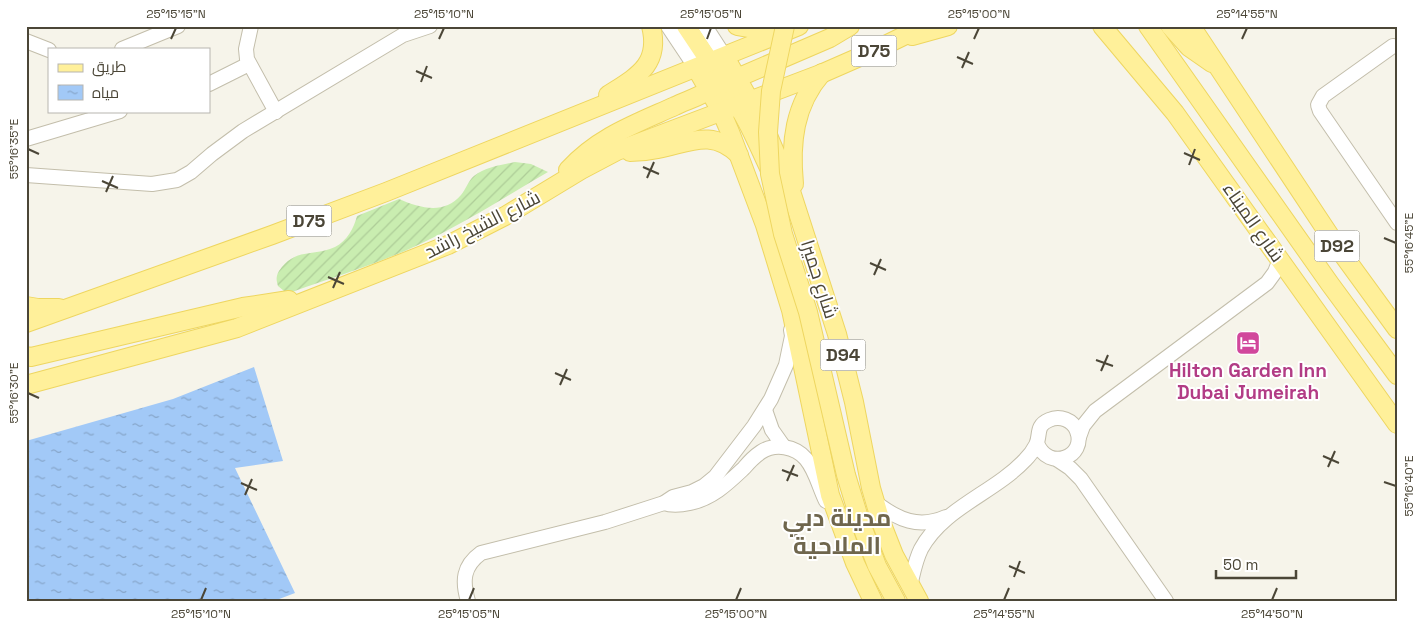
<svg xmlns="http://www.w3.org/2000/svg" width="1423" height="627" font-family="'Space Grotesk',Cairo,sans-serif">
<defs>
<pattern id="garden-furrows" width="10" height="10" patternUnits="userSpaceOnUse" patternTransform="scale(1.25)"><rect width="10" height="10" fill="#c9edb0"/><path d="M-1 1l2-2M0 10L10 0M9 11l2-2" fill="none" stroke="#aecd98"/></pattern>
<pattern id="water-ripples" width="26" height="14" patternUnits="userSpaceOnUse" patternTransform="scale(1.25)"><rect width="26" height="14" fill="#a2c9f7"/><path d="M2 4q2-2 4 0t4 0M15 11q2-2 4 0t4 0" fill="none" stroke="#86a5c9"/></pattern>
</defs>
<rect width="100%" height="100%" fill="#f6f4ea"/>
<path fill="url(#garden-furrows)" d="M515 162 531 164 548 172C505 197 463 224 418 245 377 264 334 277 292 292L284 291 278 286C276 280 276 276 279 271 295 247 314 257 335 247 347 241 354 228 357 216L399 199C420 208 444 215 461 195 466 189 468 181 474 176 485 167 502 165 515 162Z"/>
<polygon fill="url(#water-ripples)" points="254,367 283,461 235,468 295,593 274,601 26,601 26,441 173,399"/>
<g fill="none" stroke-linecap="round" stroke-linejoin="round">
<defs>
<g id="minor">
<polyline points="251,26 246,49 247,59 276,112"/>
<polyline points="668,26 696,68"/>
<polyline points="705,26 725,57"/>
<polyline points="26,41 49,50"/>
<polyline points="1393,46 1323,96 1318,105 1320,111 1397,223"/>
<polyline points="122,49 178,26"/>
<polyline points="209,84 249,64"/>
<polyline points="26,139 120,111"/>
<polyline points="26,175 152,184 177,180 191,172 212,154 243,131 403,35 430,26"/>
<polyline points="765,410 772,430 784,447"/>
<polyline points="1079,437 1083,426 1095,411 1267,283 1275,272 1280,259"/>
<polyline points="1058,460 1070,468 1081,479 1166,601"/>
<path d="M875 502C898 520 919 529 946 517"/>
<path d="M664 503C672 506 681 505 690 503 713 498 728 483 744 468 749 462 755 456 761 452 775 443 795 446 806 459 816 471 819 487 826 501"/>
<path d="M910 586C913 574 915 561 921 549 943 508 994 493 1025 460 1029 456 1033 451 1036 445 1041 435 1035 426 1049 420 1060 415 1073 420 1077 431 1087 457 1048 472 1037 443"/>
<path d="M468 601C462 581 463 566 481 553L605 522 664 503 673 497 692 492 704 486 715 477 754 426 771 399 786 365 792 336 791 330"/>
</g>
<g id="major">
<polyline points="686,26 716,71"/>
<polyline points="737,26 748,28 766,26"/>
<polyline points="1102,26 1175,113 1397,424"/>
<polyline points="1148,26 1330,284 1397,375"/>
<polyline points="1170,26 1189,47 1212,63"/>
<polyline points="1191,26 1338,248 1397,329"/>
<polyline points="912,36 948,26"/>
<polyline points="725,57 763,124 788,182 837,334 854,402 871,488 881,522 894,555 919,601"/>
<polyline points="696,68 721,111 730,132 765,225 791,310 830,495 855,563 873,601"/>
<path d="M709 76C740 96 754 137 770 170"/>
<polyline points="731,85 737,78 830,38 850,26"/>
<path d="M608 95C636 77 661 65 651 26"/>
<path d="M630 152C640 152 649 151 658 149 689 143 712 128 739 155"/>
<path d="M568 170C598 137 635 124 675 106 687 100 703 96 713 87 722 79 725 69 725 57"/>
<path d="M794 184C790 143 794 105 822 73"/>
<polyline points="26,306 38,308 59,308"/>
<polyline points="26,323 272,235 386,192 799,26"/>
<polyline points="26,356 31,357 243,307 289,300"/>
<polyline points="26,385 237,328 448,245 505,216 581,170 617,151 823,73 871,52 924,26"/>
<polyline points="860,521 877,566 896,601"/>
</g>
</defs>
<use href="#minor" stroke="#c3beab" stroke-width="16"/>
<use href="#major" stroke="#eed660" stroke-width="20"/>
<use href="#minor" stroke="#fff" stroke-width="14"/>
<use href="#major" stroke="#fff09a" stroke-width="18"/>
<defs>
<polyline id="major-bridge" points="785,26 771,91 768,132 770,174 783,234 808,312 846,475 860,521"/>
</defs>
<use href="#major-bridge" stroke="#eed660" stroke-width="20" stroke-linecap="butt"/>
<use href="#major-bridge" stroke="#fff09a" stroke-width="18"/>
</g>
<path fill="none" stroke="#4b4637" stroke-width="2" d="M171 39 176 28M439 39 444 28M707 39 711 28M974 39 979 28M1242 39 1247 28M957 57 973 64M962 68 969 52M416 71 432 78M421 82 427 66M28 149 39 154M1184 153 1200 160M1189 165 1195 149M643 167 659 174M647 178 654 162M102 181 118 188M106 192 113 176M1384 238 1396 243M870 263 886 270M874 275 881 259M328 277 344 284M333 288 340 272M1096 360 1113 366M1101 371 1108 355M555 373 571 380M560 385 567 369M28 393 39 398M1323 456 1339 463M1328 467 1335 451M782 470 798 476M787 481 794 465M1384 482 1396 486M241 483 257 490M245 495 252 479M1009 566 1025 573M1014 577 1020 561M201 600 206 588M469 600 474 588M736 600 741 588M1004 600 1009 588M1272 600 1277 588"/>
<defs>
<symbol id="hotel-square" viewBox="-11 -11 22 22"><rect x="-9" y="-9" width="18" height="18" rx="4" fill="#d1479c" stroke="#fff"/><path d="M-6-4.5h1.5V1H6V5H4.5V3h-9V5H-6ZM-4 0a1.8 1.8 0 1 1 3.6 0ZM.5 0V-2.5h3Q6-2.5 6 0Z" fill="#fff"/></symbol>
</defs>
<g fill-rule="evenodd">
<use href="#hotel-square" x="1234" y="329" width="28" height="28"/>
</g>
<g text-anchor="middle" stroke-width="4" stroke-linejoin="round" paint-order="stroke">
<g fill="#fff" stroke="#817e73" stroke-width="1">
<rect x="851.5" y="35.5" width="45" height="31" rx="4"/>
<rect x="286.5" y="205.5" width="45" height="31" rx="4"/>
<rect x="1314.5" y="230.5" width="45" height="31" rx="4"/>
<rect x="820.5" y="339.5" width="45" height="31" rx="4"/>
</g>
<g font-size="18" font-weight="bold" fill="#4b4637">
<text x="874" y="57">D75</text>
<text x="309" y="227">D75</text>
<text x="1337" y="252">D92</text>
<text x="843" y="361">D94</text>
</g>
<g font-size="19" fill="#4b4637" stroke="#fff">
<text transform="translate(1254 222) rotate(55)" y="7">شارع الميناء</text>
<text transform="translate(482 224) rotate(-27)" y="7">شارع الشيخ راشد</text>
<text transform="translate(820 279) rotate(72)" y="7">شارع جميرا</text>
</g>
<g font-size="19" font-weight="bold" fill="#b23c85" stroke="#fff">
<text x="1248" y="377">Hilton Garden Inn<tspan x="1248" dy="22">Dubai Jumeirah</tspan></text>
</g>
<g font-size="24" font-weight="bold" fill="#6f664d" stroke="#fff">
<text x="837" y="526">مدينة دبي<tspan x="837" dy="28">الملاحية</tspan></text>
</g>
</g>
<rect width="1423" height="627" fill="none" stroke="#ffffff" stroke-width="55"/>
<rect x="48" y="48" width="162" height="65" fill="#ffffff" stroke="#b7b5af"/>
<rect x="58" y="64" width="25" height="8" fill="#fff09a" stroke="#b7b5af"/>
<text x="92" y="72" font-size="15" fill="#4b4637">طريق</text>
<rect x="58" y="85" width="25" height="15" fill="url(#water-ripples)" stroke="#b7b5af"/>
<text x="92" y="98" font-size="15" fill="#4b4637">مياه</text>
<path d="M1216 570v8h80v-8" fill="none" stroke="#4b4637" stroke-width="2.5"/>
<text x="1223" y="570" font-size="15" fill="#4b4637" stroke="#ffffff" stroke-width="4" paint-order="stroke">50 m</text>
<rect x="28" y="28" width="1368" height="572" fill="none" stroke="#4b4637" stroke-width="2"/>
<g font-size="12" text-anchor="middle" fill="#4b4637">
<text x="176" y="18">25°15'15"N</text>
<text x="444" y="18">25°15'10"N</text>
<text x="711" y="18">25°15'05"N</text>
<text x="979" y="18">25°15'00"N</text>
<text x="1247" y="18">25°14'55"N</text>
<text transform="translate(14 149) rotate(-90)" y="4">55°16'35"E</text>
<text transform="translate(1409 243) rotate(-90)" y="4">55°16'45"E</text>
<text transform="translate(14 393) rotate(-90)" y="4">55°16'30"E</text>
<text transform="translate(1409 486) rotate(-90)" y="4">55°16'40"E</text>
<text x="201" y="618">25°15'10"N</text>
<text x="469" y="618">25°15'05"N</text>
<text x="736" y="618">25°15'00"N</text>
<text x="1004" y="618">25°14'55"N</text>
<text x="1272" y="618">25°14'50"N</text>
</g>
</svg>
